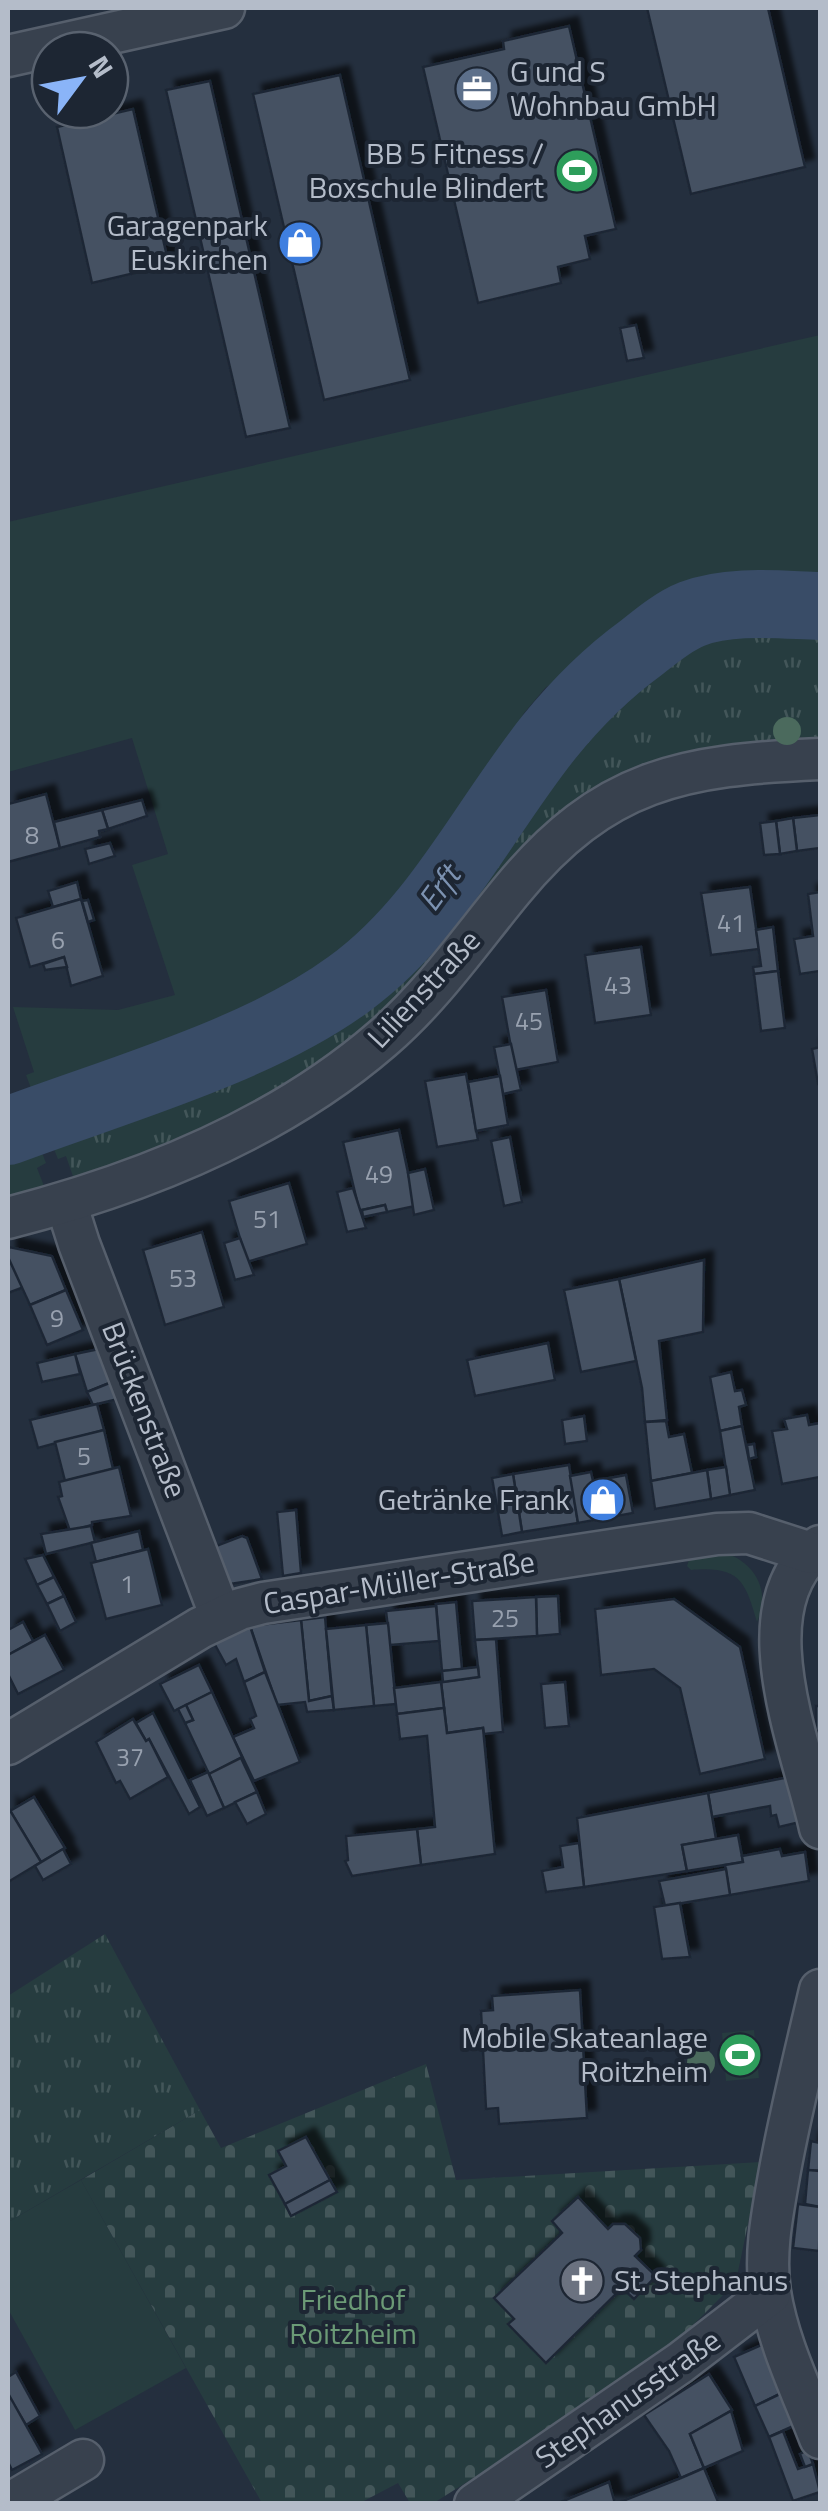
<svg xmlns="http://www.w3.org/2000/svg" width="828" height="2511" font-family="'Titillium Web',sans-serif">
<defs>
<pattern id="cemetery-stones" width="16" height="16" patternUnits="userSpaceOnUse" patternTransform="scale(2.5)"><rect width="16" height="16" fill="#263c3f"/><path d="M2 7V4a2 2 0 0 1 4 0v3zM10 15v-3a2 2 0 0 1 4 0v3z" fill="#435659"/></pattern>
<pattern id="park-tufts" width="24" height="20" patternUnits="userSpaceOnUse" patternTransform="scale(2.5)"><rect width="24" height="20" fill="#263c3f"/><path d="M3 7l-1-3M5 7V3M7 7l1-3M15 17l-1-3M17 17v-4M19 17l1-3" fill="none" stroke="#435659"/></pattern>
<filter id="shadow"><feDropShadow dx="9" dy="-9" stdDeviation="2.5" flood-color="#0009"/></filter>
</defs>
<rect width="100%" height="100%" fill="#242f3e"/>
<g fill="#263c3f">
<polygon points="820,335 820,591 752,588 698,592 619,631 585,667 546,687 524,713 447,853 376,944 344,971 314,990 267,1011 201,1040 108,1074 38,1107 26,1075 34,1072 13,1007 118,1010 175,995 132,865 168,854 132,738 8,772 8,522"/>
<polygon points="34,1132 46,1163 37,1168 46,1191 8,1201 8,1143"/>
<path d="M726 1553C756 1564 771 1592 757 1622 745 1580 739 1566 691 1570L687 1566 690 1557Z"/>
<polygon points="754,2030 759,2078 726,2081 722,2033"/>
<polygon points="81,2180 186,2368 75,2430 8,2309 8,2222"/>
</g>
<polygon fill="url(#cemetery-stones)" points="426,2064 456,2180 761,2162 737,2276 731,2287 669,2349 558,2425 432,2504 410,2503 398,2483 360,2503 262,2503 81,2180 200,2110 221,2148"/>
<g fill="url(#park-tufts)">
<polygon points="820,620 820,745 686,756 386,1014 306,1073 211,1127 75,1182 66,1156 58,1159 48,1134 263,1051 340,1009 402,955 437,919 546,777 631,684 687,632 710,626"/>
<polygon points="105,1934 200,2110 8,2222 8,1996"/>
</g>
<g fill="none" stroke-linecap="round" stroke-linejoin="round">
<path stroke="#394c67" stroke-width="68" d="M8 1131C114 1091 258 1051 349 984 437 920 482 821 549 737 575 705 608 672 641 648 656 636 674 621 692 614 730 599 781 605 820 606"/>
</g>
<g fill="#455162" stroke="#1f2835" stroke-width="2.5" filter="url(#shadow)">
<polygon points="647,8 768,8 805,167 691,194"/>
<polygon points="569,26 616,229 585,236 590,259 558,267 561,283 478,303 423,67 504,49 503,41"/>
<polygon points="340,75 410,380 324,400 253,94"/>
<polygon points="210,81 290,428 246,437 166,90"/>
<polygon points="133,109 169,265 92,283 57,127"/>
<polygon points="636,325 644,358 627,361 620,328"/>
<polygon points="46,794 60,848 8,862 8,804"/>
<polygon points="142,800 147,816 108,829 102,810"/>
<polygon points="102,810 108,829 99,831 100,837 60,848 54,822"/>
<polygon points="820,815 820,848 797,851 793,818"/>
<polygon points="793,818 797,851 780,854 776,821"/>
<polygon points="776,821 780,854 764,855 760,823"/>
<polygon points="110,843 115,856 89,864 85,849"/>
<polygon points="77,882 81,899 53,907 48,891"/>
<polygon points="750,887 759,949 711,955 701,893"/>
<polygon points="820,892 820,971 800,974 794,939 813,936 808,894"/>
<polygon points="81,899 103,976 71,986 64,957 30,967 16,918"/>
<polygon points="88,900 94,920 88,922 82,901"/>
<polygon points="773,927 778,971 754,974 753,967 761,966 756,930"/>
<polygon points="641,947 651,1015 595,1023 585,955"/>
<polygon points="64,957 67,967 45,970 43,964"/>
<polygon points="778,971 785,1028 761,1031 754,974"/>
<polygon points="546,990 558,1062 515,1070 502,997"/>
<polygon points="511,1044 521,1090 503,1094 494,1047"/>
<polygon points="820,1047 820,1084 818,1084 812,1049"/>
<polygon points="466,1074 478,1140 437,1147 425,1081"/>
<polygon points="500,1076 508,1125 476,1131 468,1082"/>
<polygon points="399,1130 415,1206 387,1212 385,1205 362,1210 363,1217 361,1218 343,1142"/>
<polygon points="510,1137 522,1202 504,1206 491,1141"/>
<polygon points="425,1169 434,1210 414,1215 408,1173"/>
<polygon points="289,1183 307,1244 247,1262 229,1201"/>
<polygon points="353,1188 366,1228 347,1232 337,1192"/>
<polygon points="385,1205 387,1212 363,1217 362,1210"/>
<polygon points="202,1232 224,1307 165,1325 143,1250"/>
<polygon points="240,1238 254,1275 235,1280 224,1243"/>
<polygon points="8,1247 8,1257 24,1287 8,1293"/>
<polygon points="9,1247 52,1256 66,1290 30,1305 8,1257"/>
<polygon points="704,1260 703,1332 659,1341 667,1420 645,1422 642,1388 619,1279"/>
<polygon points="619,1279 636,1361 581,1372 564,1290"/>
<polygon points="66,1290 83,1330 47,1345 30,1305"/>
<polygon points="548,1343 555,1380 475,1396 467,1360"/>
<polygon points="99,1349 112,1382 87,1392 75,1354"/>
<polygon points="75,1354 80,1374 42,1382 37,1363"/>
<polygon points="731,1372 735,1391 742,1390 746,1405 739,1407 742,1426 720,1431 710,1377"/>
<polygon points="112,1382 118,1399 93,1405 87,1392"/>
<polygon points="97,1404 104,1430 38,1448 30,1420"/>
<polygon points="807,1415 809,1425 820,1423 820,1477 782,1484 772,1431 787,1429 784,1419"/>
<polygon points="584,1416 587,1441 565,1444 562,1420"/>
<polygon points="666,1421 669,1437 684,1434 692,1473 651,1481 645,1422"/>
<polygon points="742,1426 755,1490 730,1495 720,1431"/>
<polygon points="104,1430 113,1469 65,1481 55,1442"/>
<polygon points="754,1444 756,1457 749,1459 747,1445"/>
<polygon points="569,1465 578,1523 522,1532 513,1474"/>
<polygon points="119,1467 131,1516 92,1522 92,1525 70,1531 58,1497 62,1496 59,1482"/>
<polygon points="726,1467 730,1495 711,1499 707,1470"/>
<polygon points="707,1470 711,1499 655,1509 651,1481"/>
<polygon points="591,1472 593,1481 626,1475 633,1513 578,1523 570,1476"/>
<polygon points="513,1474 522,1532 502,1536 492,1478"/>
<polygon points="296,1510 301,1573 283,1576 277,1512"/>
<polygon points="91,1526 95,1542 46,1554 41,1534"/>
<polygon points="139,1531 143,1550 96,1562 91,1543"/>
<polygon points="242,1536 247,1538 262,1579 230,1584 216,1546"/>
<polygon points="148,1549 162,1605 106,1619 91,1563"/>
<polygon points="43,1555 54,1577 37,1585 25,1559"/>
<polygon points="54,1577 64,1596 47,1604 37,1585"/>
<polygon points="64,1596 76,1622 60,1631 47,1604"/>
<polygon points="558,1596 560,1634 537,1636 536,1597"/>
<polygon points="536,1597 537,1636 475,1640 472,1601"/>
<polygon points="674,1599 740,1647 765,1759 700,1774 680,1688 654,1669 601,1675 595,1609"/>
<polygon points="456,1602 462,1669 442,1671 436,1604"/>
<polygon points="436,1606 439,1641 390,1645 386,1611"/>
<polygon points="325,1617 332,1696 309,1701 301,1620"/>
<polygon points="301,1620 309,1701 332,1696 334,1710 307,1712 305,1702 277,1705 250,1626"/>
<polygon points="23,1622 33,1641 8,1655 8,1630"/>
<polygon points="388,1623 396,1704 374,1706 366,1625"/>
<polygon points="366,1625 374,1706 334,1710 326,1629"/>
<polygon points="250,1626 265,1672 244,1682 236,1659 226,1665 214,1643"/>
<polygon points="45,1635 64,1670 18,1694 8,1674 8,1655"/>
<polygon points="496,1639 503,1732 484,1734 483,1728 447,1733 441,1682 479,1677 475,1640"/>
<polygon points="199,1665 212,1692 174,1711 160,1684"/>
<polygon points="478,1667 479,1677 443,1682 442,1671"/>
<polygon points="265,1672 300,1762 254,1781 233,1737 254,1728 250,1719 256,1716 244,1682"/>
<polygon points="441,1682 444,1708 397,1714 394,1688"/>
<polygon points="565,1682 569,1726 545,1728 541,1684"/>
<polygon points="212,1692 242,1757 209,1774 185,1723 193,1720 186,1705"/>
<polygon points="186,1705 193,1720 185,1723 178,1709"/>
<rect x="816" y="1706" width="4" height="25"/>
<polygon points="444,1708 447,1733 483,1728 495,1854 421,1865 417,1829 435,1827 427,1736 400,1739 397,1714"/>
<polygon points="153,1713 200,1807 189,1814 149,1739 146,1741 136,1723"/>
<polygon points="133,1719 146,1741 149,1739 168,1777 130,1799 120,1781 116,1783 96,1742"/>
<polygon points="241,1758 257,1792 224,1808 209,1774"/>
<polygon points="208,1772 224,1808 207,1816 190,1780"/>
<polygon points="789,1777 800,1822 779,1827 776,1815 771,1816 770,1806 712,1817 708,1793"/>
<polygon points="257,1792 266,1814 247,1824 235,1802"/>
<polygon points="708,1793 716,1839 682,1845 687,1871 584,1887 577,1818"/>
<polygon points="34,1797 65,1848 41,1862 10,1811"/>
<polygon points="8,1807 41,1862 8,1882"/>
<polygon points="417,1829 421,1865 352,1876 345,1861 348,1860 346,1836"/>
<polygon points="738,1835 743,1862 687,1871 682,1845"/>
<polygon points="579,1843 584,1887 546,1892 542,1871 563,1867 560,1846"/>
<polygon points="63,1849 71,1864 43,1880 35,1866"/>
<polygon points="780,1849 782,1856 805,1852 809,1881 730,1895 725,1865 743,1862 742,1856"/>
<polygon points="726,1869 730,1895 665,1906 659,1881"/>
<polygon points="680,1903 690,1957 662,1959 654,1907"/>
<polygon points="580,1990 587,2118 499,2124 498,2108 486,2109 481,2011 493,2010 492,1996"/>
<polygon points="306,2137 330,2180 285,2204 269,2175 286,2166 278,2151"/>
<polygon points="811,2141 820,2143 820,2171 808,2170"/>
<polygon points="808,2170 820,2171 820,2207 805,2204"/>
<polygon points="330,2180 337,2192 291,2216 285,2204"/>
<polygon points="578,2197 608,2229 613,2224 625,2224 640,2238 641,2250 635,2256 656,2276 634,2299 622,2288 546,2363 508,2324 514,2319 494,2298 562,2233 552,2221"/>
<polygon points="798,2204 820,2207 819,2251 793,2248"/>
<polygon points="766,2343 786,2391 755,2406 734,2357"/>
<polygon points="16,2372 40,2416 26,2425 8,2395 8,2377"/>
<polygon points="709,2374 732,2410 690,2434 704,2468 681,2478 669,2451 644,2415"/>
<polygon points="786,2391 800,2423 769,2437 755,2406"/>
<polygon points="9,2395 42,2454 12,2470 8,2462"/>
<polygon points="731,2411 743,2451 704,2468 690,2434"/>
<polygon points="783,2431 798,2469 813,2464 820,2492 793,2501 769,2437"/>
<polygon points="808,2450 813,2464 805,2467 800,2454"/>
<polygon points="704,2468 719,2504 615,2504 681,2478"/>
<polygon points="609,2482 615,2504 556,2504"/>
</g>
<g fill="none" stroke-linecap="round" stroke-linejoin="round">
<defs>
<g id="minor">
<polyline points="8,56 224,8"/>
<polyline points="66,1203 79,1244 221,1617"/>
<path d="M8 1218C140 1184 278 1129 382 1039 433 995 470 941 512 890 604 778 683 765 820 759"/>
<path d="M820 1546C740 1606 803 1749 820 1828"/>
<polyline points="8,1744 200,1628 240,1609 263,1603 717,1534 749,1533 811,1553"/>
<path d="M820 1990C806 2050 791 2110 780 2170 773 2210 764 2252 770 2292 778 2343 802 2391 820 2438"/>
<polyline points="9,2504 83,2460"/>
<polyline points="475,2504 680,2363 770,2294"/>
</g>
</defs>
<use href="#minor" stroke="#565f6c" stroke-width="45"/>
<use href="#minor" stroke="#38414e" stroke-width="40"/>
</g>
<g fill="#4b6a5d">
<circle cx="787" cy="731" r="14"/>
<circle cx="701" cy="2063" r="14"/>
</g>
<defs>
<symbol id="office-disc" viewBox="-11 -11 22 22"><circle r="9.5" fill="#5c6f8a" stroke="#1d2633"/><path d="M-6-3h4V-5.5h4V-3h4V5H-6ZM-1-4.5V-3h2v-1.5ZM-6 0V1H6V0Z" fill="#fff"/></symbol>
<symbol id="stadium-disc" viewBox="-11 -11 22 22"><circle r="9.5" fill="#2e9e5b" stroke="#1d2633"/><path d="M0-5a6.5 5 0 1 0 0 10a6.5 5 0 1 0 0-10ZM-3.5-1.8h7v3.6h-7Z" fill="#fff"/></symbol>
<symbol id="shop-disc" viewBox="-11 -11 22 22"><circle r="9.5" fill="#3f7fe0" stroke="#1d2633"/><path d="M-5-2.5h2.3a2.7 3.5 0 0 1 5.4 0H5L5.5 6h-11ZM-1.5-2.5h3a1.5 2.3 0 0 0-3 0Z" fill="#fff"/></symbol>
<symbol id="church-disc" viewBox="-11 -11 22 22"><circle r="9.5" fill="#6b7280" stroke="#1d2633"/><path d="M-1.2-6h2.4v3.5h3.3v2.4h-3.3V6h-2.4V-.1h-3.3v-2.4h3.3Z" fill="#fff"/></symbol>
</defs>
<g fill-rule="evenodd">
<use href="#office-disc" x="452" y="64" width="50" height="50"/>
<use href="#stadium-disc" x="552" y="146" width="50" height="50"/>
<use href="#shop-disc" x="275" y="218" width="50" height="50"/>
<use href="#shop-disc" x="578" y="1475" width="50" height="50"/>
<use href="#stadium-disc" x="715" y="2030" width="50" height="50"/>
<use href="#church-disc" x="557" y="2256" width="50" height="50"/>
</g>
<g text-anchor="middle" stroke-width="8" stroke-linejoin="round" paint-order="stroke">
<g font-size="25" fill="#98a1af">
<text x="32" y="844">8</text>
<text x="731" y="932">41</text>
<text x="58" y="949">6</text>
<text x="618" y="994">43</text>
<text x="529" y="1030">45</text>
<text x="379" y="1183">49</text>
<text x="267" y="1228">51</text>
<text x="183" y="1287">53</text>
<text x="57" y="1327">9</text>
<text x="84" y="1465">5</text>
<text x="127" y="1593">1</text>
<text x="505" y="1627">25</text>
<text x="130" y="1766">37</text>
</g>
<g font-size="30" fill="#b4bcc9" stroke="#1d2633" text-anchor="end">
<text x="510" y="82" text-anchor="start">G und S<tspan x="510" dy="34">Wohnbau GmbH</tspan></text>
<text x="544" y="164">BB 5 Fitness /<tspan x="544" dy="34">Boxschule Blindert</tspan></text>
<text x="268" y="236">Garagenpark<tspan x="268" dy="34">Euskirchen</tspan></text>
<text x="570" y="1510">Getränke Frank</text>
<text x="708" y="2048">Mobile Skateanlage<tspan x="708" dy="34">Roitzheim</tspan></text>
<text x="614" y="2291" text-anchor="start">St. Stephanus</text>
</g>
<g font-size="30" fill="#b4bcc9" stroke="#1d2633">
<text transform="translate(424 989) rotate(-47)" y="10">Lilienstraße</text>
<text transform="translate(144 1410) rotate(69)" y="10">Brückenstraße</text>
<text transform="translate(399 1583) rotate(-9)" y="10">Caspar-Müller-Straße</text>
<text transform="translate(628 2399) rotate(-35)" y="10">Stephanusstraße</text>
</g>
<g font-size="30" fill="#6b9a76" stroke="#1d2633">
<text x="353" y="2310">Friedhof<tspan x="353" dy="34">Roitzheim</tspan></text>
</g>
<g font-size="32" font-style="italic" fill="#7c92b1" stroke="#1d2633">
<text transform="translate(439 888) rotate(-54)" y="11">Erft</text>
</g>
</g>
<rect width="828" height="2511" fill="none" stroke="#b4bcc9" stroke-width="20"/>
<g transform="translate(80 80) rotate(58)"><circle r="48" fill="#1d2633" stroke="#59626f" stroke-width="2.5"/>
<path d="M0-8L18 38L0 25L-18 38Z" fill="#8ab4f8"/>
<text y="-15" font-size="28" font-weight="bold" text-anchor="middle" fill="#b4bcc9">N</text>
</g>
</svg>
